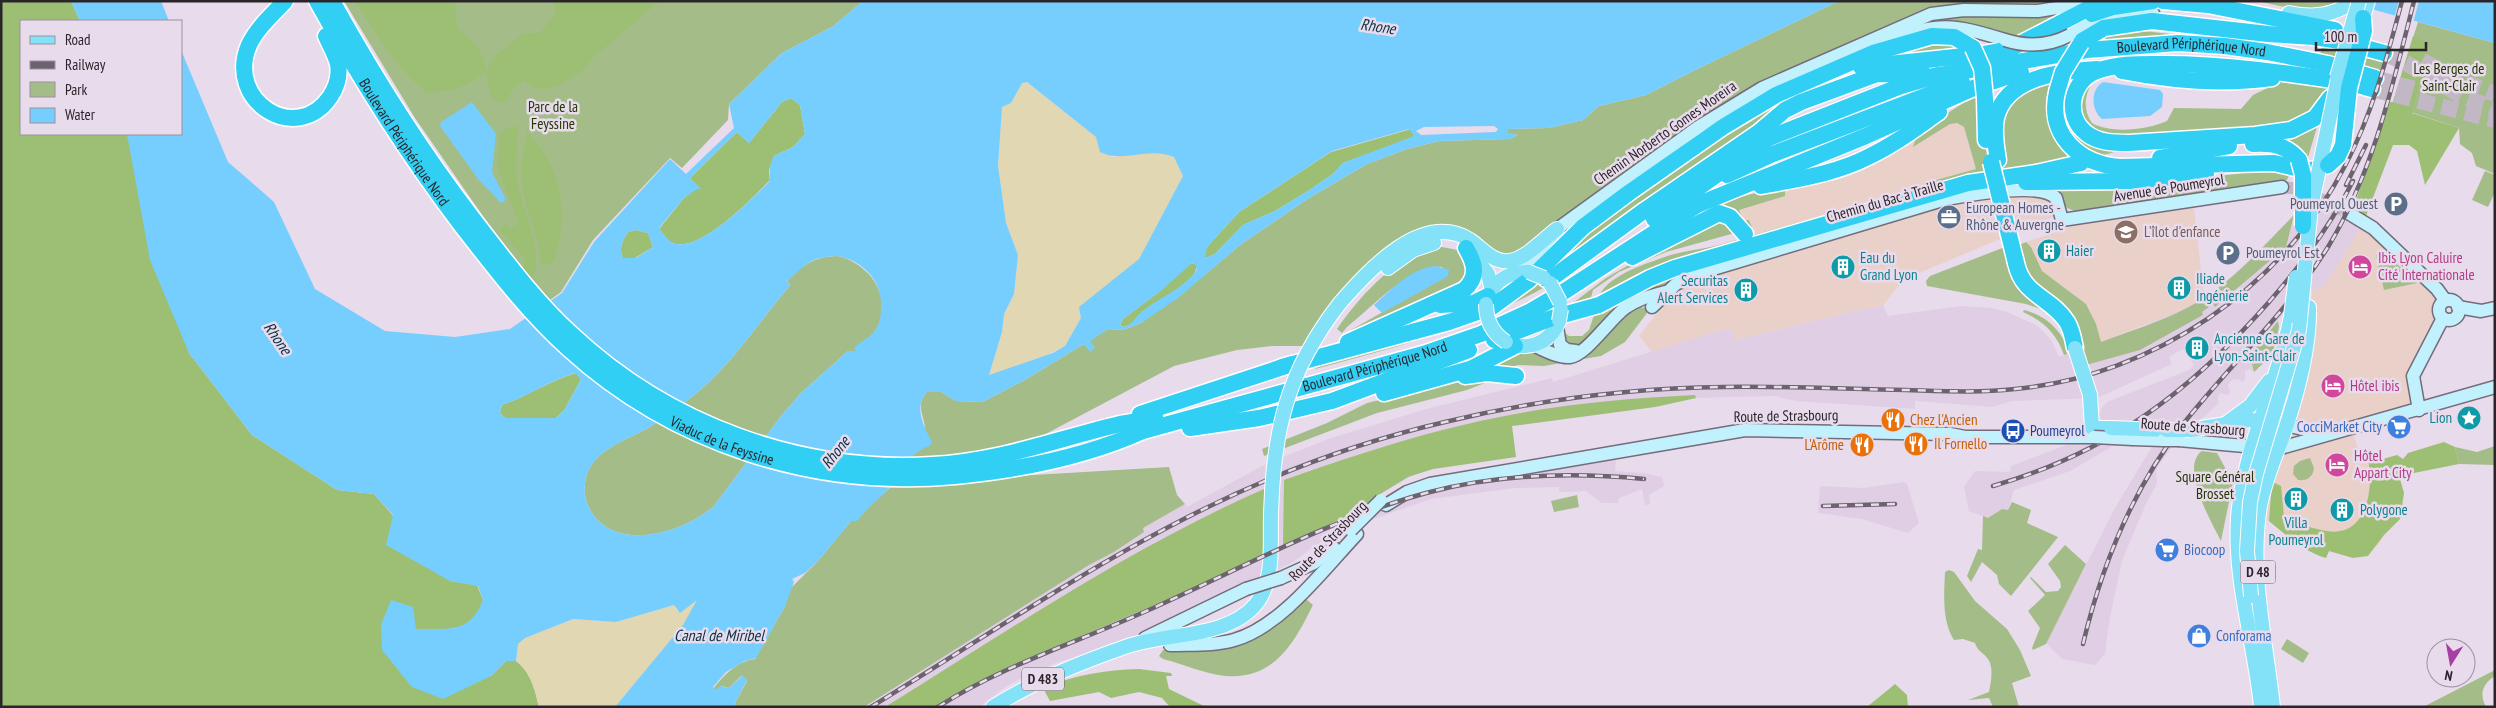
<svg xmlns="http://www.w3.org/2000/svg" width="2496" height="708" font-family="'PT Sans Narrow',sans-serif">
<rect width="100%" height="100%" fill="#e8dbec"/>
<g fill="#e9d0c9">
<polygon points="1957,123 1964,127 1976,169 1925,183 1924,188 1755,235 1750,221 1743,224 1722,202 1780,186 1918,132 1914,146 1950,124"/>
<polygon points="2030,195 2050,200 2053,217 1914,275 1897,288 1883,305 1735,340 1722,330 1652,352 1639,336 1669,298 1690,283 1713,273 1969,198"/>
<polygon points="2194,208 2204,297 2188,308 2101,342 2091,314 2086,305 2042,271 2026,242 2073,226"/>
<polygon points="2362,222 2437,290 2441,302 2438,307 2439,316 2414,369 2418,412 2353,430 2361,461 2381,456 2383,459 2390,457 2398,470 2404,493 2400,519 2384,535 2378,545 2352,557 2329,551 2326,558 2304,549 2269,521 2260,518 2310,319 2312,290 2360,229"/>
</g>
<g fill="#e0cee5">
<polygon points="2310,195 2358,221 2361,224 2360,229 2323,288 2301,292 2250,355 2254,372 2249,369 2245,371 2245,379 2243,382 2238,379 2232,380 2228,385 2230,392 2228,395 2220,393 2218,398 2219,403 2204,417 2188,425 2156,469 2157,483 2145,506 2122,561 2110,617 2105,654 2095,665 2062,659 2046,643 2115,508 2153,445 2118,443 2070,471 2014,490 2008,510 2002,509 1988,518 1969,511 1964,487 1975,471 2010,472 2011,466 2069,444 2103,421 2099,418 2101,409 2107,402 2189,370 2194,365 2183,349 2169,357 2172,364 2097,398 2012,401 1992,407 1915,401 1915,409 1796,401 1774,396 1697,398 1655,407 1512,426 1516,457 1433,469 1413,475 1377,496 1363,509 1450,485 1616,459 1615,471 1644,473 1662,477 1664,486 1649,495 1650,504 1645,505 1642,489 1619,498 1618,503 1602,503 1586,491 1559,492 1559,487 1515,488 1431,499 1333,533 1293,562 1262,578 1229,590 1127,640 1094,653 1058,662 1027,675 1005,687 979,707 864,707 1089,565 1114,552 1143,528 1185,504 1187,507 1260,467 1274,461 1275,463 1283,457 1331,438 1430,408 1552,378 1553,382 1722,330 1732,330 1735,340 1883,305 1888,316 1961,306 1992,308 2007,312 2038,326 2051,340 2059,357 2140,328 2196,303 2215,291 2242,267 2294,215 2298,202"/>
<polygon points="1903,482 1907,484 1919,523 1908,533 1862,519 1818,513 1820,486 1864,488"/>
</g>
<g fill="#a4bd88">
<polygon points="344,1 863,1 832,27 782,53 729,104 728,120 682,168 670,158 593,240 561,292 550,300 503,245 415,118"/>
<path d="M1839 1H2079L2061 5 1930 12 1520 253 1505 258 1475 238H1410L1307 346H1273L1237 350 1174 366 1040 437 998 477 1169 467 1177 495 1185 504 1143 528 1144 532 1114 552 1089 565 864 707H735L736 701 747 681 741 676 729 688 722 686 716 690 713 689C723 676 737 661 755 659L785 606 789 590 818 561 851 521 861 516 868 507 892 486 908 458 923 448C924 442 925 434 925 427 923 414 916 404 927 392H941L956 401 982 402 1023 381 1084 344 1089 350 1095 348 1089 341 1108 329 1123 330 1141 323 1201 278 1240 245 1309 198 1367 164 1407 149 1439 141 1510 139 1518 135 1508 134V129L1549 128 1583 120 1599 106 1646 95 1693 71Z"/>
<path d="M2256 1H2342C2317 18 2283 6 2256 1Z"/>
<polygon points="2062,11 2062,16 2018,40 1908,29 1928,18"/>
<polygon points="2418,22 2495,43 2495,174 2476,166 2472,153 2460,144 2459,128 2389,105 2390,102 2393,102"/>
<polygon points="2117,28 2170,34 2170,38 2087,44"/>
<polygon points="1936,39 1968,50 1862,63"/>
<polygon points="2340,45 2385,57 2380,73 2319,58 2322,48"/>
<polygon points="2084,73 2069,109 2121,150 2097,157 2083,150 2062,121 2067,75"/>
<polygon points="2053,78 2051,87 2079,160 2003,173 1997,134 2012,98"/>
<path d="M2282 81 2328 85 2323 99 2299 123 2121 140 2086 128C2077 102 2072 102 2093 82 2084 94 2083 111 2092 123 2111 134 2147 130 2167 121L2174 108 2241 109 2253 95Z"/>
<polygon points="1811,88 1814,93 1551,274 1558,255 1585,229 1759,112"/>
<path d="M1982 91 1984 141 1991 176 1919 192 1597 303C1600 279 1639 266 1659 259 1681 250 1704 250 1726 243 1791 224 1858 206 1924 188L1925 183 1976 169 1964 127 1957 123 1950 124 1913 147 1918 132Z"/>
<polygon points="2319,120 2307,161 2277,137"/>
<polygon points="2262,171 2289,175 2287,180 2077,212 2067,208 2048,185 2209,177"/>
<polygon points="2485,171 2495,175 2495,192 2488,207 2472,200"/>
<polygon points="1785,185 1785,196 1739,210 1743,221 1749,220 1752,227 1748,228 1712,208 1723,202"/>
<path d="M2294 215 2286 247 2215 307 2213 304 2202 312 2203 315 2140 350 2086 365 2080 346 2031 287 2017 246 2026 242 2031 247 2042 271 2086 304 2096 324 2101 342C2130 331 2160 322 2187 308 2228 287 2262 248 2294 215Z"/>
<polygon points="1718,217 1735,233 1666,252 1619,272 1593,290 1589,305 1569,306 1606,278 1669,242"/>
<path d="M1442 247 1458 250 1465 256 1467 284 1346 335 1351 330 1448 275 1442 267C1412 263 1371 308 1347 327L1342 333 1337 329C1360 296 1399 251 1442 247Z"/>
<polygon points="2005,247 2046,311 2026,304 1927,286 1926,281 1930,276"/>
<polygon points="2385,253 2417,283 2384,290 2376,255"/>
<polygon points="1733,255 1652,294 1581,346 1568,348 1561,330 1569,336 1582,336 1589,330 1595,312 1643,287"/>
<path d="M838 256C867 263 891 292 879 324 875 334 864 343 857 351H848L802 392 781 416 714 506C686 531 622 552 594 516 587 506 583 495 585 484 588 449 628 441 653 425 674 411 698 394 715 376 742 349 763 317 788 288L790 285 785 278C807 266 809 257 838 256Z"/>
<path d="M1532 279 1545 287C1469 329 1398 347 1315 369L1316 366 1372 351Z"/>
<path d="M1639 307 1645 308 1647 313 1625 342 1601 356 1544 366 1518 365 1509 368 1483 369C1521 347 1523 348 1566 360L1624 314Z"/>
<path d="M2024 310C2047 316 2062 331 2070 353L2064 355C2057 334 2044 321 2023 312Z"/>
<polygon points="2278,321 2279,327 2273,354 2254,372 2250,355"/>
<polygon points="1469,379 1490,381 1467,390 1377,413 1264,456 1262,449 1327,423 1367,403"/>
<polygon points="2495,446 2495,465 2459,464 2455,447 2477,452"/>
<path d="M2202 451 2217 453 2233 482 2221 541C2212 523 2179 467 2202 451Z"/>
<path d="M2310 458 2314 468C2313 477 2307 481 2298 480L2293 474 2294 466 2300 461Z"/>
<polygon points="1577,495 1579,507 1554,512 1551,501"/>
<polygon points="2012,502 2031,510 2027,523 2058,537 2011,596 1999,584 1997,575 1982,562 1971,582 1967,576 1978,549 1982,550 1983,516 1988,518 2002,509 2008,510"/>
<polygon points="2065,545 2086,564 2046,644 2033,650 2032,648 2040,628 2028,611 2045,595 2030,578 2031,577 2046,592 2058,591 2061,587 2060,581 2048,564"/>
<path d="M1949 570 1954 572 1975 601 2007 629 2020 650 2031 676 2012 683 2019 707H1993L1989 698 1968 700 1989 692C1991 682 1994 668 1988 659 1983 652 1978 652 1975 643L1963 639 1954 640C1942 621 1944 595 1945 572Z"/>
<path d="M1306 599 1313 605C1295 641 1275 680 1226 676 1205 674 1183 664 1163 659L1159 656 1163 650 1212 647 1280 620 1296 610Z"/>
<polygon points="2287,639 2309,653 2303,663 2281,649"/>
<path d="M2495 670V676C2482 684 2479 694 2486 707H2423Z"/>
</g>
<g fill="#9dbf74">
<path d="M1 1H71L80 21H21V134H127L189 353 252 435 337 490 374 494 450 581 477 585 483 600C481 605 479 614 475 618 456 637 406 628 381 625L491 676 506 661H516C531 672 535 690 539 707H1Z"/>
<path d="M355 1H455L457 29C473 39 483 51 487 70L496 55 524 33H540L556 13 553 1H660L596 55 581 72 559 85 544 89 533 87 523 80 512 91 506 103 494 100 488 86 486 71C466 88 453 91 427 93 397 69 376 34 355 1Z"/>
<polygon points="2413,36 2429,43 2412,113 2459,128 2425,185 2417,151 2409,145 2393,145 2366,216 2353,209 2390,102 2393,102"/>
<path d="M791 98 800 105 805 134 793 147 774 156 769 170V181C752 199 698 254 673 243 667 241 663 233 659 229L684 198 697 188 700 189 690 178 737 132 749 143 782 102Z"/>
<path d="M513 126 518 128C518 145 515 162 517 178 520 205 546 255 532 278L523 268 525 260 500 230 505 223 509 228 519 224 497 167 500 132Z"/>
<polygon points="1411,129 1414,135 1413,137 1343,163 1333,174 1308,191 1275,211 1243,225 1215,254 1205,258 1204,254 1207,247 1239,212 1331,152"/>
<path d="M527 131C562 169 570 212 554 261L545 265 541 264 539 246 526 204 523 188 521 165Z"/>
<path d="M636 230 648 233 653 247 635 258H623C618 249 623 240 628 232Z"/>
<path d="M1195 263 1197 267C1191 289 1154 300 1139 315 1134 320 1132 325 1124 327L1120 325 1123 319 1159 292 1190 264Z"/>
<path d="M576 373 581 379 565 409 556 418H505L500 413 502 405C528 396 549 381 576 373Z"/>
<path d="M1695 395 1696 398 1655 407 1512 426 1516 457 1433 469 1408 477 1377 496 1363 509 1283 546 1284 480C1358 454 1433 429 1510 415 1571 403 1633 398 1695 395Z"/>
<path d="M2444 442 2455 447 2459 464 2399 476 2404 493 2400 519 2384 535 2368 556 2353 558 2329 551 2326 558C2303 551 2287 536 2269 521L2272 482 2281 486 2284 517C2293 523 2303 525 2313 528 2322 530 2331 533 2340 531 2370 526 2373 482 2368 459L2381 456 2383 459 2397 455 2403 459 2408 453Z"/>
<path d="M1264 489 1265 554 1173 597 1002 670 935 707H885C1009 630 1130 548 1264 489Z"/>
<path d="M1139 669 1171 673 1172 676H1166L1169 689 1206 707H1170L1162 698 1139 692 1111 698 1099 692 1050 701 1043 688C1074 675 1106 670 1139 669Z"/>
<polygon points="1895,684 1907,695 1908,707 1867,707"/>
</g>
<g fill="#e1d7b2">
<polygon points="1027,82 1096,137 1112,157 1161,151 1174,157 1183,176 1139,259 1117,278 1081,318 1065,346 1037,360 989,375 1002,332 1004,314 1014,294 1018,255 1006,223 998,166 1002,107 1011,103 1022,83"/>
<path d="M699 599 683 625 615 707H539C535 690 531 673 516 661L518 644 525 638 573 619 616 622 670 606 674 605 677 610Z"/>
</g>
<g fill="#75cefd" fill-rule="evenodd">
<polygon points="71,1 161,1 169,21 80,21"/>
<path d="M863 1H1839L1693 71 1646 95 1599 106 1583 120 1549 128 1508 129V133L1518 135 1510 139 1439 141 1407 149 1367 164 1309 198 1240 245 1178 298 1141 323 1123 330 1108 329 1090 341 1095 348 1090 352 1084 344 1023 381 982 402 956 401 941 392H927C913 407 924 427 932 442L930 446C904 454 907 471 890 487 879 499 867 508 857 521H851L818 561 805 573 792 579 794 582 785 606 756 658 745 661 726 672 713 687 716 690 721 686 729 688 743 675 747 680 736 701 735 707H615L683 625 697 600 680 613 674 605 616 622 573 619 525 638 518 644 516 661H506L491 676 443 699 412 687 382 650 381 625 391 600 413 607 416 629C449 628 469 635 483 600L478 586 450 581 386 545 393 515 374 494 337 490 252 435 189 353 150 260 127 134H181V50L228 162 274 202 315 289 385 331 455 337 510 329 562 293 594 242 670 159 686 174 734 128 729 104 782 53 832 27ZM1027 82 1096 137 1100 152C1125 164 1146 146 1174 157L1183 176 1139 259 1079 307 1081 318 1065 346 1053 353 989 375 1002 332 1004 314 1014 294 1018 255 1006 223 998 166 1002 107 1011 103 1022 83ZM791 98 800 105 805 134 793 147 774 156 770 166 769 182C752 199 698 254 673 243 667 240 663 233 659 228L684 198 697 189H701L690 178 737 132 749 143 782 102ZM1494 126 1498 129 1496 132 1421 135 1416 131 1424 127ZM1409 129 1414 136 1343 163 1333 174 1308 191 1275 211 1243 225 1215 254 1205 258 1207 247 1239 212 1332 151ZM636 230 648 233 653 247 636 258H623C618 249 623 240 628 232ZM838 256C863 261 883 281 881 308 881 316 880 324 875 331 870 337 860 342 854 348L856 351H848L802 392 781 416 714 506C686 531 622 552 594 516 587 506 583 495 585 484 588 449 628 441 653 425 674 411 698 394 715 376 742 349 763 317 788 288L790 285 785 279 788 281C806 263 811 257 838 256ZM1192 263H1195L1197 270C1181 291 1157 298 1139 314 1134 319 1132 325 1124 327L1120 325 1123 319 1162 290ZM575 373 581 379 565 409 556 418H505L500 413 502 405C528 396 549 381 575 373Z"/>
<polygon points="2342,1 2495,1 2495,43"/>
<path d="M2103 82 2160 90 2163 94 2162 107 2150 116 2102 119C2091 110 2090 90 2103 82Z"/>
<polygon points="472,102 496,134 492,172 506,200 501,203 478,179 440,126 441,122"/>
<path d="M1436 266 1449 270 1448 276 1382 313 1374 305C1392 289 1411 268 1436 266Z"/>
</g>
<polygon fill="#e8dbec" points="2399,1 2419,1 2413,23 2394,18"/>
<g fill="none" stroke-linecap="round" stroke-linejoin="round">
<polyline stroke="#c2b7c5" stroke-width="12" stroke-dasharray="12 6" stroke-linecap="butt" points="2282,187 2301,189 2350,214"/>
<g stroke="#c2b7c5" stroke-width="16" stroke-dasharray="16 8" stroke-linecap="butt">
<polyline points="2384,53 2406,63 2460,95 2495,109"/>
<polyline points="2422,61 2464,82 2495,94"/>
<polyline points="2375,78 2422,91"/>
<polyline points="2372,89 2495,120"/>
</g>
<defs>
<g id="secondary">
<path d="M2070 35C2099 17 2118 14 2153 13"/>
<path d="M1889 40C1941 22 1952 24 2005 40"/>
<polyline points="2350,214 2373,228 2437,289 2445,300"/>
<polyline points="1523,272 1557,229 1698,127 1762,88 1931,14 1964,10 2038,11 2094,2"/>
<circle cx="2449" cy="310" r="10"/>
<path d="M1652 307 1676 284 1693 275 1946 199C1968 195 2040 182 2056 198L2062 220 2282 187"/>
<polyline points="2458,307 2481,311 2495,308"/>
<polyline points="1557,327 1560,345 1567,350 1576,351"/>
<path d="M1533 345C1544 350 1558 358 1570 357 1586 355 1610 319 1625 308 1637 299 1651 296 1665 292"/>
<polyline points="2419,410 2413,376 2443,318"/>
<polyline points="2286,425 2325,434"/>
<polyline points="2133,439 2163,440"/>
<polyline points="2179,440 2277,449 2495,387"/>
<polyline points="1386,505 1407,492 1430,484 1745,430 1950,434 1965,437 2094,437"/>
<polyline points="1281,578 1314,563 1334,548"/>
<polyline points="1145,638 1246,589"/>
<path d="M1170 645C1191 644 1214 646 1234 640 1281 627 1324 569 1357 534"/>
</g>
<g id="primary">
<path d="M2289 13C2314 18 2333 16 2354 1"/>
<polyline points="2363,18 2368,1"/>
<polyline points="1469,250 1488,274 1492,290"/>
<polyline points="1388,268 1413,250 1434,243"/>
<path d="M1489 295C1497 279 1511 271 1529 272"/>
<path d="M1340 303C1368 271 1422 210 1470 240 1482 248 1493 263 1509 261 1526 259 1543 239 1557 229"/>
<path d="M1506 342C1528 352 1550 343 1559 321"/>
<polyline points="2090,395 2092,428 2111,428"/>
<polyline points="2228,422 2250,406 2269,381"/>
<polyline points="2139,429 2167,430"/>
<polyline points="2190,430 2250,420 2269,421"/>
<path d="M993 707C1034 681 1079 663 1125 647 1167 632 1227 639 1256 604 1275 580 1270 543 1271 515"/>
<path d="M2261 707C2255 644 2234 582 2238 518 2243 449 2278 384 2291 316"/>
<path d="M2273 707C2266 641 2249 572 2260 506 2265 480 2275 457 2284 433 2297 395 2310 347 2309 307"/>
</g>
<g id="highway">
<path d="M285 1C272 15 257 28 249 45 225 101 296 146 330 97 336 88 340 76 338 64 336 55 330 45 326 36"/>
<path id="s1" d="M317 1C360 79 408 155 462 226 495 268 528 312 568 348 673 444 814 489 955 476 1018 470 1085 457 1143 431L1423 354 1481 334 1531 311 1565 291 1697 205 1866 136 1976 87"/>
<path d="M332 1C374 77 420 150 473 219 504 259 534 300 571 334 668 425 800 473 932 465 997 462 1057 439 1120 424 1132 422 1144 420 1155 417"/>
<polyline points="2163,1 2208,5 2335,30"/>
<polyline points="2092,14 2113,7 2153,1"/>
<polyline points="2082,41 2104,28 2152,21 2268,34 2314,37 2340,41 2384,53"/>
<polyline points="1861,67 1983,54 2010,49 2103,1"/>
<path d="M2122 71C2172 81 2221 85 2272 78"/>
<path id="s2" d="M1929 77 2087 50 2178 43 2225 46 2267 52 2328 64 2375 78"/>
<polyline points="2337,79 2372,89"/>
<polyline points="1971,89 2021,72"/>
<path d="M2057 92C2047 135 2079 164 2120 167L2274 163 2308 171 2328 165"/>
<polyline points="1985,98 1986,140"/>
<path d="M2330 98 2315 118 2291 130 2255 135 2129 143C2115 143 2098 143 2086 133 2064 116 2071 80 2097 71 2119 63 2141 64 2164 64 2226 64 2286 73 2346 82"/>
<path d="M2253 144C2272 143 2287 145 2299 160"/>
<polyline points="2160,158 2229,146"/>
<path d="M1998 160C1996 147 1993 132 1996 118 2006 76 2062 71 2097 69"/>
<polyline points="1727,175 1773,154 1962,82"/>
<polyline points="2026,182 2135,181 2206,174"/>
<path d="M1761 186C1797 179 1835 174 1868 157 1894 145 1916 128 1939 112"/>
<polyline points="1654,219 1769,138 1901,86 1939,75"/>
<polyline points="1632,257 1719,213 1730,217 1745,234"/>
<path d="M2016 263C2023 296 2051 297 2067 322 2072 330 2073 339 2075 348"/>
<polyline points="1546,279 1556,275 1645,210 1759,132 1785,110 1801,102 1877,74 1925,75"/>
<polyline points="1440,305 1474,303 1488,296"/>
<polyline points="1494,340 1552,318 1599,305 1650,278 1675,268 1968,183 2036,173 2081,163"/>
<path d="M1348 342 1464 290C1479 277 1475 263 1466 248"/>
<polyline points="1282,367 1449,322 1492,307 1529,280 1583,227 1630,192 1723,127 1776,95 1873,53 1932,36 1954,37 1973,48"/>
<polyline points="1465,376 1487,373 1516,376"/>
<polyline points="1384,393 1470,369 1515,346"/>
<polyline points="1140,414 1292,364"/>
<polyline points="1190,428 1259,418 1332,401 1469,350"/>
</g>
</defs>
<use href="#secondary" stroke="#766b7a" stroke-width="15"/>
<use href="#primary" stroke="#fff" stroke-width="16"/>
<use href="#highway" stroke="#fff" stroke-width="19"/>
<use href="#secondary" stroke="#c1f1fc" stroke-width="12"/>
<use href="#primary" stroke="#83e2f8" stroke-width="14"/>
<use href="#highway" stroke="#31cff4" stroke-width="16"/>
<defs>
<g id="rail">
<polyline points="2346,185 2366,145"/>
<path d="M1993 486C2110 452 2189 393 2269 302 2301 265 2331 225 2353 181"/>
<polyline points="1823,506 1895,504"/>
<path d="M2083 644C2102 564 2133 488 2184 423 2231 364 2288 311 2328 247 2373 173 2393 84 2414 1"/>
<path d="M871 707C974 644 1075 575 1182 520 1265 477 1354 443 1445 422 1537 400 1630 388 1724 387 1785 386 1845 389 1906 390 1942 391 1978 393 2015 389 2153 376 2283 288 2346 164 2373 112 2387 57 2402 1"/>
<path d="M938 707C1002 666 1075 643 1144 612 1237 571 1327 520 1426 493 1497 474 1571 472 1644 479"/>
</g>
</defs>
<use href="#rail" stroke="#6b636d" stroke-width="4.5"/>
<use href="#rail" stroke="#e8dbec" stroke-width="2.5" stroke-dasharray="8" stroke-linecap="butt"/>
<defs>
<g id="secondary-bridge">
<path d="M2005 40C2027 47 2049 46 2070 35"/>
<polyline points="2094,437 2133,439"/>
<polyline points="2163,440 2179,440"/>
<polyline points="1351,530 1381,500"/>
<polyline points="1246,589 1281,578"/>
</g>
<g id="primary-bridge">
<polyline points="2337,77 2359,1"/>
<polyline points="1529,272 1544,278"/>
<polyline points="1550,283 1560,302"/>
<path d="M1486 304C1486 320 1492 333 1506 342"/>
<polyline points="2291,316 2296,277"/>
<polyline points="1559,321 1561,309"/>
<polyline points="2075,348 2090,395"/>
<polyline points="2111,428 2139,429"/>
<polyline points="2167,430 2190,430"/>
<path d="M1271 515C1273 431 1287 371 1340 303"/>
<polyline points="2251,596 2247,551 2250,502 2256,474 2299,330 2311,207 2340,69"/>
</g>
<g id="highway-bridge">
<polyline points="1973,48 1982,68 1985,98"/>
<polyline points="2057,92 2063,72 2081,43"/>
<polyline points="2299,160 2303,175 2303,226"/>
<polyline points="1991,162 2016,263"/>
<polyline points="2328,165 2338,156 2343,145 2349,88 2364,31 2363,18"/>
</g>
</defs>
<use href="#secondary-bridge" stroke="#766b7a" stroke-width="15" stroke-linecap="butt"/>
<use href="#primary-bridge" stroke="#fff" stroke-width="16" stroke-linecap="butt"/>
<use href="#highway-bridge" stroke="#fff" stroke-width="19" stroke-linecap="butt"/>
<use href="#secondary-bridge" stroke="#c1f1fc" stroke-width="12"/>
<use href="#primary-bridge" stroke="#83e2f8" stroke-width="14"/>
<use href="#highway-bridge" stroke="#31cff4" stroke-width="16"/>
</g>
<defs>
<symbol id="parking-disc" viewBox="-11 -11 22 22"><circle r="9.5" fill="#5c6f8a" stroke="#e8dbec"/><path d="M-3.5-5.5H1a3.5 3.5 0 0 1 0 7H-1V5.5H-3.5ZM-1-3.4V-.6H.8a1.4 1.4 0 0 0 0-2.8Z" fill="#fff"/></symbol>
<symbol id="office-disc" viewBox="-11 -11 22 22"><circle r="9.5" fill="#5c6f8a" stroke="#e8dbec"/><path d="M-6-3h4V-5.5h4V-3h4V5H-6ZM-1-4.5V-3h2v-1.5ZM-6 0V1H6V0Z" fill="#fff"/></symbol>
<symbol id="school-disc" viewBox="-11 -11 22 22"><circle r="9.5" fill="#8d6e63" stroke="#e8dbec"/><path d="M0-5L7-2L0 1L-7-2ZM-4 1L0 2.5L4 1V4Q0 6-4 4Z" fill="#fff"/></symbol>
<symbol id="building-disc" viewBox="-11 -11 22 22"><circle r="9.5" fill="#0f9aa8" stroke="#e8dbec"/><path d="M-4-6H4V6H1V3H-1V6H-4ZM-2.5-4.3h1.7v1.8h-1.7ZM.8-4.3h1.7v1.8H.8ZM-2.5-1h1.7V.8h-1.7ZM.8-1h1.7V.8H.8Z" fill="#fff"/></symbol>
<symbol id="hotel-disc" viewBox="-11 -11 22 22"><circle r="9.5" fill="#d1479c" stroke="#e8dbec"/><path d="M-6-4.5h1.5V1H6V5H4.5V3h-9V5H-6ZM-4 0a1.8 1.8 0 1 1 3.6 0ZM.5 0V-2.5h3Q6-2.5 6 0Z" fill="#fff"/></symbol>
<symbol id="sight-disc" viewBox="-11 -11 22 22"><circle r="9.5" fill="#0f9aa8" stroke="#e8dbec"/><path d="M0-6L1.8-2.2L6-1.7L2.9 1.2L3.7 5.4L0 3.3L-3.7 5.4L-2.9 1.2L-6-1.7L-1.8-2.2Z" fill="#fff"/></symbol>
<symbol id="restaurant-disc" viewBox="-11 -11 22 22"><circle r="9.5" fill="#e8710a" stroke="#e8dbec"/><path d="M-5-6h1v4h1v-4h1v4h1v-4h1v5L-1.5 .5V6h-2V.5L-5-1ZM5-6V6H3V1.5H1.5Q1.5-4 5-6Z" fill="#fff"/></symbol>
<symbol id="supermarket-disc" viewBox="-11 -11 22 22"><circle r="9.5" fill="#3f7fe0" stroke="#e8dbec"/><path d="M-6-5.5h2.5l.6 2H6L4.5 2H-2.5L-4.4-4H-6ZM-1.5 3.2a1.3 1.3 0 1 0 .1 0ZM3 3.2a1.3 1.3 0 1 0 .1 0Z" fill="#fff"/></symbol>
<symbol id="bus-disc" viewBox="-11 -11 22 22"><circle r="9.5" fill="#1a4fb4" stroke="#e8dbec"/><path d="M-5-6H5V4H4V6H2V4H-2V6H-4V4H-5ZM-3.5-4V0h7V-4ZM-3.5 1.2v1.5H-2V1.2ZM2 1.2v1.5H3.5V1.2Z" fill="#fff"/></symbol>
<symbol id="shop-disc" viewBox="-11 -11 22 22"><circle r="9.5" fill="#3f7fe0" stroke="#e8dbec"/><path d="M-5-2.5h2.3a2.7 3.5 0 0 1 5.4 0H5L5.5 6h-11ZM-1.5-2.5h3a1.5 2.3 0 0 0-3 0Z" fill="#fff"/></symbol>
</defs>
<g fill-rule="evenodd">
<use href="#parking-disc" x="2382" y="190" width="28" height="28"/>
<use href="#office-disc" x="1935" y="203" width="28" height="28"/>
<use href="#school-disc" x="2112" y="218" width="28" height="28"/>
<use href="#building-disc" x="2035" y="237" width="28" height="28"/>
<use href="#parking-disc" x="2214" y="239" width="28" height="28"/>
<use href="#building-disc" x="1829" y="253" width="28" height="28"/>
<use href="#hotel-disc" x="2346" y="253" width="28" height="28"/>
<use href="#building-disc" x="2165" y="274" width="28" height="28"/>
<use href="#building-disc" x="1732" y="276" width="28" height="28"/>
<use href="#building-disc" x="2183" y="334" width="28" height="28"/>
<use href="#hotel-disc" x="2319" y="372" width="28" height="28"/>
<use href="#sight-disc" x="2455" y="404" width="28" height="28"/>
<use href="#restaurant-disc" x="1879" y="406" width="28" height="28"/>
<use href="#supermarket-disc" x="2385" y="413" width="28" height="28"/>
<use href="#bus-disc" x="1999" y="417" width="28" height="28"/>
<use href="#restaurant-disc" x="1902" y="430" width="28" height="28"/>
<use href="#restaurant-disc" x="1848" y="431" width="28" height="28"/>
<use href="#hotel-disc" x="2323" y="451" width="28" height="28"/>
<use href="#building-disc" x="2282" y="485" width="28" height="28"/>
<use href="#building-disc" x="2328" y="496" width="28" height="28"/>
<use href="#supermarket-disc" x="2153" y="536" width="28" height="28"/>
<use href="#shop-disc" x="2185" y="622" width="28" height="28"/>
</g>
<g text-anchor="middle" stroke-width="5" stroke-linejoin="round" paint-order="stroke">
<g fill="#e8dbec" stroke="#635c65" stroke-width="1">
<rect x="2240.5" y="560.5" width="35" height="23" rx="4"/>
<rect x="1022" y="667.5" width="42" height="23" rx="4"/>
</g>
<g font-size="14" font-weight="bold" fill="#2a252b">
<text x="2258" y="577">D 48</text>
<text x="1043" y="684">D 483</text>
</g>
<g font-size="15" fill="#2a252b" stroke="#e8dbec">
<text dy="5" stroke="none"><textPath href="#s2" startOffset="265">Boulevard Périphérique Nord</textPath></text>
<text transform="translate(1665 133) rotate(-35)" y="5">Chemin Norberto Gomes Moreira</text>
<text dy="5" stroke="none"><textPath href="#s1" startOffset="166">Boulevard Périphérique Nord</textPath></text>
<text transform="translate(2169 188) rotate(-9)" y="5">Avenue de Poumeyrol</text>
<text transform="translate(1885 201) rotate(-16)" y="5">Chemin du Bac à Traille</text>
<text dy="5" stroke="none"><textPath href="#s1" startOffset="1284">Boulevard Périphérique Nord</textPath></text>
<text transform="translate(1786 416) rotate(-1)" y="5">Route de Strasbourg</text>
<text transform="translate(2193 427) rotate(4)" y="5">Route de Strasbourg</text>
<text dy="5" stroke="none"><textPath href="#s1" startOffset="611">Viaduc de la Feyssine</textPath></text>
<text transform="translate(1328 541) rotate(-46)" y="5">Route de Strasbourg</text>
</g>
<g font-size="15" fill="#243800" stroke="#e8dbec">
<text x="2449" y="74">Les Berges de<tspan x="2449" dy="17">Saint-Clair</tspan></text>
<text x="553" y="112">Parc de la<tspan x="553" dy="17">Feyssine</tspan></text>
<text x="2215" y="482">Square Général<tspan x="2215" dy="17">Brosset</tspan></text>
</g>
<g font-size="15" fill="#4e5e75" stroke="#e8dbec" text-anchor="start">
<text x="2378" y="209" text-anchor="end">Poumeyrol Ouest</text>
<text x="1966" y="213">European Homes -<tspan x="1966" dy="17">Rhône &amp; Auvergne</tspan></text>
<text x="2246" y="258">Poumeyrol Est</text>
</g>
<g font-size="15" fill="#785e54" stroke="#e8dbec" text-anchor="start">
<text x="2144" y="237">L'îlot d'enfance</text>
</g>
<g font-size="15" fill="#0d838f" stroke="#e8dbec" text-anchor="start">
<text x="2066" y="256">Haier</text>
<text x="1860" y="263">Eau du<tspan x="1860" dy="17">Grand Lyon</tspan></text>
<text x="2196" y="284">Iliade<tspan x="2196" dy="17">Ingénierie</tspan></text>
<text x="1728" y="286" text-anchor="end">Securitas<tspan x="1728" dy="17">Alert Services</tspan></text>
<text x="2214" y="344">Ancienne Gare de<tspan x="2214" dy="17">Lyon-Saint-Clair</tspan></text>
<text x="2452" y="423" text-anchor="end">Lion</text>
<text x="2360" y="515">Polygone</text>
<text x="2296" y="528" text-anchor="middle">Villa<tspan x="2296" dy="17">Poumeyrol</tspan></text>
</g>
<g font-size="15" fill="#b23c85" stroke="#e8dbec" text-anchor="start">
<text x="2378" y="263">Ibis Lyon Caluire<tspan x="2378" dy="17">Cité Internationale</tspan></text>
<text x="2350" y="391">Hôtel ibis</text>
<text x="2354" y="461">Hôtel<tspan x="2354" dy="17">Appart City</tspan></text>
</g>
<g font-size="15" fill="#c56008" stroke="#e8dbec" text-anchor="start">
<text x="1910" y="425">Chez l'Ancien</text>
<text x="1934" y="449">Il Fornello</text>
<text x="1844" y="450" text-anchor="end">L'Arôme</text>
</g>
<g font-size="15" fill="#366cbe" stroke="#e8dbec" text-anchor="start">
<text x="2382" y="432" text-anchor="end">CocciMarket City</text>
<text x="2184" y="555">Biocoop</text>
<text x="2216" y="641">Conforama</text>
</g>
<g font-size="15" fill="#164399" stroke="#e8dbec" text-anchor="start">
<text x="2030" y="436">Poumeyrol</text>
</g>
<g font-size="16" font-style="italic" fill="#073143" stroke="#e8dbec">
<text transform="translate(1378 26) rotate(8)" y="6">Rhone</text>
<text transform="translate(278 338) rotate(55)" y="6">Rhone</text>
<text transform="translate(835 452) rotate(-52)" y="6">Rhone</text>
<text x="719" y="641">Canal de Miribel</text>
</g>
</g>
<rect width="2496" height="708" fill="none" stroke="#2a252b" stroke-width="5"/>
<rect x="20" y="20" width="162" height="115" fill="#e8dbec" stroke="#9c929f"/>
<rect x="30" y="36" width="25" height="8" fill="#83e2f8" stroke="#9c929f"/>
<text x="65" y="45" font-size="15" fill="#2a252b">Road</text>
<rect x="30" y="61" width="25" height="8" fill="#6b636d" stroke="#9c929f"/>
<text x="65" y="70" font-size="15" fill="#2a252b">Railway</text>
<rect x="30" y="82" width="25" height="15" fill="#a4bd88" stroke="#9c929f"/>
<text x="65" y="95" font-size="15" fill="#2a252b">Park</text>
<rect x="30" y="108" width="25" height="15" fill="#75cefd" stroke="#9c929f"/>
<text x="65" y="120" font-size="15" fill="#2a252b">Water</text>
<g transform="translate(2451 663) rotate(191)"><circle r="24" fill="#e8dbec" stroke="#9c929f"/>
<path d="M0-4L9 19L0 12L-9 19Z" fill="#a63fa3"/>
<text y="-8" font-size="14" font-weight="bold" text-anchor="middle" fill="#2a252b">N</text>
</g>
<path d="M2316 42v8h110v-8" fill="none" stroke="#2a252b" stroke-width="2.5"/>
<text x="2324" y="42" font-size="15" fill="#2a252b" stroke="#e8dbec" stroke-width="4" paint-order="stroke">100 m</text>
</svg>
